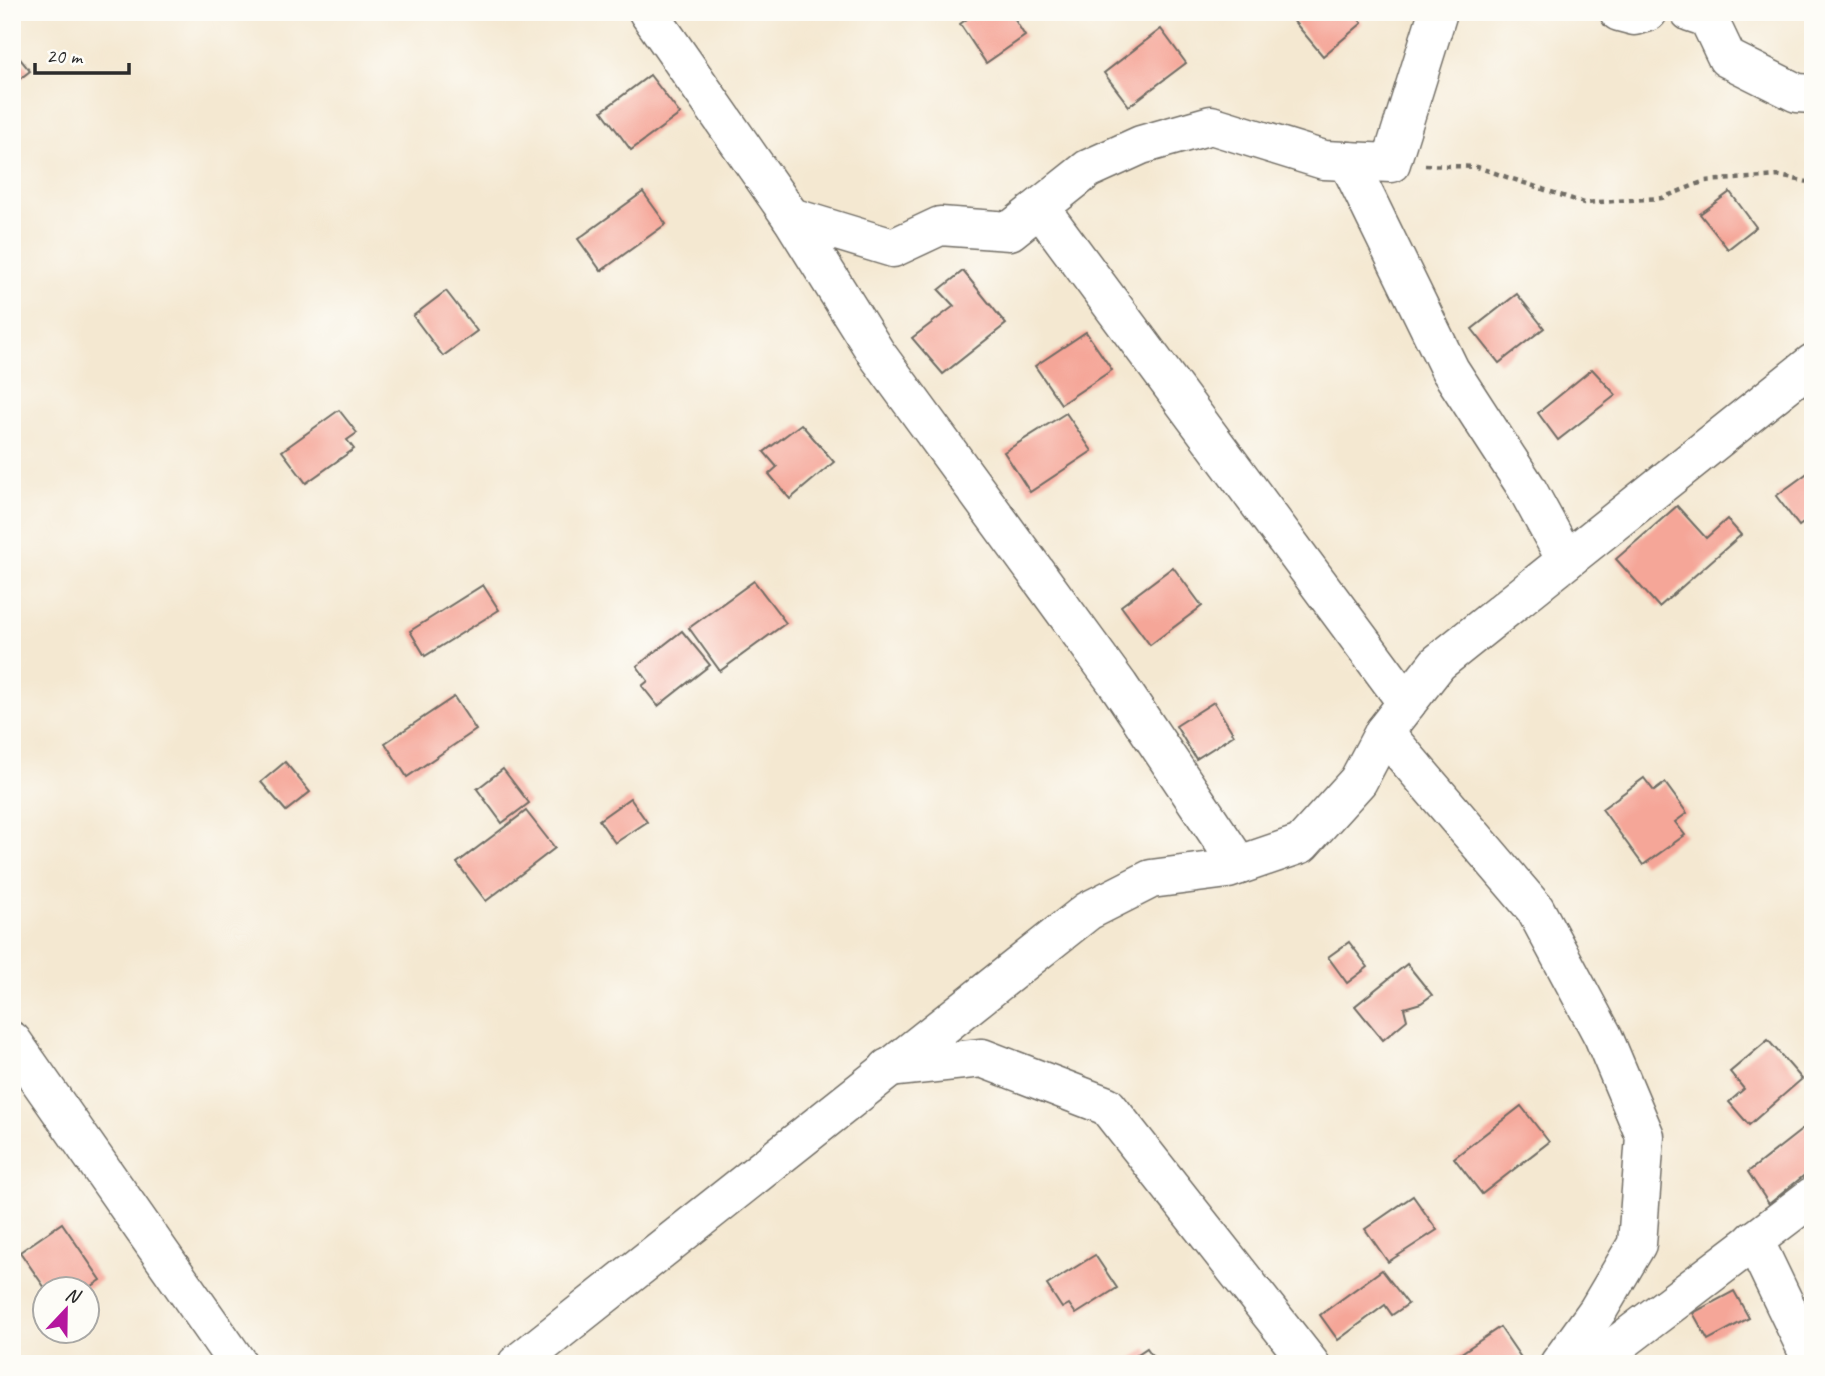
<svg xmlns="http://www.w3.org/2000/svg" width="1825" height="1376" font-family="Caveat,sans-serif">
<rect width="100%" height="100%" fill="#fdfcf7"/>
<filter id="ink" filterUnits="userSpaceOnUse"><feTurbulence type="fractalNoise" baseFrequency=".0143" numOctaves="2"/><feDisplacementMap in="SourceGraphic" scale="14" xChannelSelector="R" yChannelSelector="G"/><feConvolveMatrix kernelMatrix="1 2 1 2 8 2 1 2 1" color-interpolation-filters="sRGB"/></filter>
<filter id="wash" filterUnits="userSpaceOnUse"><feTurbulence type="fractalNoise" baseFrequency=".00686" numOctaves="4" result="noise"/><feDisplacementMap in="SourceGraphic" scale="28" xChannelSelector="R" yChannelSelector="G"/><feGaussianBlur stdDeviation="1.57" result="paint"/><feColorMatrix in="noise" values="0 0 0 0 0 0 0 0 0 0 0 0 0 0 0 0 0 1.4 0 .05"/><feComposite in="paint" operator="in"/></filter>
<g filter="url(#wash)">
<rect width="100%" height="100%" fill="#f4e8d1"/>
<g id="blocks">
<g fill="#f5a698">
<polygon points="977,12 1010,12 1025,36 986,63 960,24"/>
<polygon points="1286,12 1353,12 1362,23 1323,56"/>
<polygon points="1161,29 1186,63 1129,106 1104,73"/>
<polygon points="12,49 30,71 12,85"/>
<polygon points="650,75 680,114 631,150 602,111"/>
<polygon points="643,192 666,224 601,271 578,239"/>
<polygon points="1730,192 1756,227 1728,249 1700,214"/>
<polygon points="963,271 1006,324 943,374 912,338 954,306 939,290"/>
<polygon points="446,291 477,331 443,356 413,316"/>
<polygon points="1517,294 1544,328 1499,363 1472,329"/>
<polygon points="1086,332 1112,370 1061,404 1035,366"/>
<polygon points="1592,369 1616,395 1558,440 1538,413"/>
<polygon points="339,410 357,433 347,440 354,449 306,483 282,451"/>
<polygon points="1066,413 1092,451 1030,492 1004,452"/>
<polygon points="801,424 834,462 790,499 769,474 777,467 764,452"/>
<polygon points="1813,469 1813,516 1799,526 1776,496"/>
<polygon points="1677,506 1706,538 1727,519 1741,535 1659,607 1616,559"/>
<polygon points="1173,567 1202,606 1150,645 1121,606"/>
<polygon points="754,581 786,623 720,671 689,628"/>
<polygon points="483,585 499,610 425,656 410,631"/>
<polygon points="682,631 710,665 658,706 642,686 648,681 637,666"/>
<polygon points="454,697 476,730 407,777 385,743"/>
<polygon points="1214,702 1234,735 1196,759 1176,726"/>
<polygon points="285,762 310,792 286,811 261,782"/>
<polygon points="503,769 529,803 502,823 477,789"/>
<polygon points="1644,778 1654,791 1665,783 1687,813 1675,822 1685,835 1643,865 1602,809"/>
<polygon points="630,798 647,822 615,843 599,820"/>
<polygon points="526,811 555,848 486,901 457,863"/>
<polygon points="1349,942 1368,967 1347,983 1328,957"/>
<polygon points="1407,964 1432,995 1421,1003 1404,1008 1407,1020 1383,1040 1355,1006"/>
<polygon points="1768,1040 1802,1079 1749,1125 1729,1102 1744,1089 1730,1072"/>
<polygon points="1521,1106 1549,1142 1482,1194 1454,1158"/>
<polygon points="1813,1121 1813,1168 1769,1204 1748,1172"/>
<polygon points="1413,1196 1437,1230 1388,1262 1365,1229"/>
<polygon points="62,1223 101,1280 89,1288 45,1288 20,1252"/>
<polygon points="1095,1255 1117,1288 1076,1314 1069,1304 1062,1308 1047,1285"/>
<polygon points="1382,1270 1408,1304 1392,1315 1385,1305 1338,1340 1320,1315"/>
<polygon points="1734,1291 1749,1318 1708,1340 1693,1313"/>
<polygon points="1500,1327 1522,1359 1515,1364 1458,1364 1454,1358"/>
<polygon points="1147,1348 1158,1364 1123,1364"/>
</g>
</g>
</g>
<g filter="url(#ink)">
<use href="#blocks" fill-opacity="0" stroke="#716d65" stroke-width="2"/>
<g fill="none" stroke-linecap="round" stroke-linejoin="round">
<defs>
<g id="minor">
<polyline points="648,12 791,217 876,353 1119,686 1239,865"/>
<polyline points="1619,12 1634,16 1648,12"/>
<polyline points="1690,12 1708,18 1727,58 1797,93 1813,94"/>
<polyline points="1348,161 1450,370 1526,487 1566,560"/>
<polyline points="1040,208 1407,703"/>
<polyline points="791,217 893,248 940,226 1010,231 1088,169 1141,145 1211,125 1324,160 1391,163 1438,12"/>
<polyline points="1384,732 1535,909 1603,1036 1645,1136 1637,1244 1598,1310 1559,1364"/>
<polyline points="12,1041 238,1364"/>
<polyline points="888,1068 982,1058 1107,1106 1310,1364"/>
<polyline points="1754,1240 1813,1363"/>
<polyline points="517,1364 1088,911 1151,879 1228,869 1301,844 1358,781 1384,732 1438,663 1813,363"/>
<polyline points="1592,1364 1813,1196"/>
</g>
</defs>
<use href="#minor" stroke="#716d65" stroke-width="41"/>
<polyline stroke="#716d65" stroke-width="4.5" stroke-dasharray="5 5" stroke-linecap="butt" points="1425,165 1477,167 1584,203 1662,198 1705,181 1779,176 1813,183"/>
<use href="#minor" stroke="#fff" stroke-width="38"/>
</g>
</g>
<rect width="1825" height="1376" fill="none" stroke="#fdfcf7" stroke-width="42"/>
<g transform="translate(66 1310) rotate(22)"><circle r="33" fill="#fdfcf7" stroke="#a9a8a5" stroke-width="2"/>
<path d="M0-5L12 26L0 18L-12 26Z" fill="#b5179e"/>
<text y="-10" font-size="19" font-weight="bold" text-anchor="middle" fill="#2b2b2b">N</text>
</g>
<path d="M35 63v10h94v-10" fill="none" stroke="#2b2b2b" stroke-width="3.5"/>
<text x="46" y="63" font-size="21" fill="#2b2b2b" stroke="#fdfcf7" stroke-width="5" paint-order="stroke">20 m</text>
</svg>
